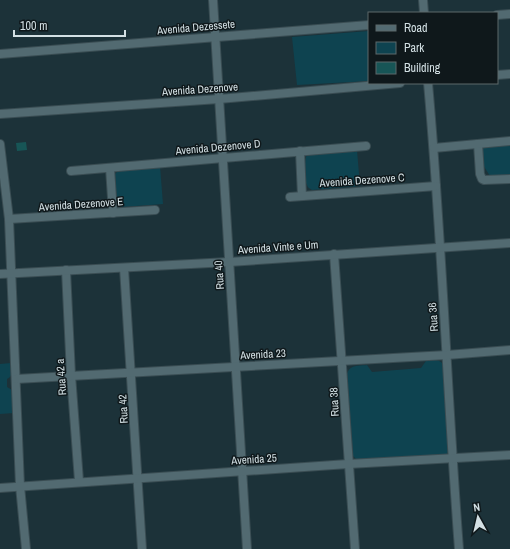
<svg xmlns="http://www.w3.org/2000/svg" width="510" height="549" font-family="'Archivo Narrow',sans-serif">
<rect width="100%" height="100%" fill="#1c3239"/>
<g fill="#0e4350">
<polygon points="369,31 369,81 297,85 292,37"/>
<polygon points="510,144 510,175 490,176 483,165 482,152 483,149 486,146"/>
<path d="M357 150 360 186 312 190C309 188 308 188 307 185 304 180 304 159 307 155Z"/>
<polygon points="160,166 163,204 122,207 117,204 115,174 119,170"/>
<path d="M426 361C432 361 440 358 443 365L448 452 446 455 357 460 353 456 347 374C350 364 359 366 367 365L372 372 421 368Z"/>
<path d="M11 363C11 369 14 376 7 379V387L12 390 14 413 0 414V364Z"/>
</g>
<polygon fill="#175556" points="26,142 27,150 17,151 16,143"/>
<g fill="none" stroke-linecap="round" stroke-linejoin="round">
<defs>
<g id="minor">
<polyline points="213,0 247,549"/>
<polyline points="423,0 424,13"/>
<polyline points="497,15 510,14"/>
<polyline points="0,54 369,25"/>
<polyline points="497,75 510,74"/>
<path d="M428 83C442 238 447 394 459 549"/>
<polyline points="0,114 219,99 400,83"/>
<polyline points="0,144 9,219 20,486 26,549"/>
<polyline points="478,144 480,174 482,179 484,180 510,179"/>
<polyline points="434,148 510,141"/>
<polyline points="300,151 302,196"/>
<polyline points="110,168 113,213"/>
<polyline points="71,171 366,146"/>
<polyline points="290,197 436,186"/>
<polyline points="9,219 155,210"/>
<polyline points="334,254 355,549"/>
<polyline points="124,268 142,549"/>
<polyline points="66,270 71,375 79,481"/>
<polyline points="0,274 229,262 510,243"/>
<polyline points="16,379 447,355 510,350"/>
<polyline points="0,488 348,464 510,455"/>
</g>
</defs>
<use href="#minor" stroke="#3a4d53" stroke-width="10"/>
<use href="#minor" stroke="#526a71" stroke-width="8"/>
</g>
<g text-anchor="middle" stroke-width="3" stroke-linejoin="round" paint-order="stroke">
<g font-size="11" fill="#d3e0e4" stroke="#0f181b">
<text transform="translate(196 27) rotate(-5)" y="4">Avenida Dezessete</text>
<text transform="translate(200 89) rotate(-4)" y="4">Avenida Dezenove</text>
<text transform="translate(218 147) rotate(-5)" y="4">Avenida Dezenove D</text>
<text transform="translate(362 180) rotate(-4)" y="4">Avenida Dezenove C</text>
<text transform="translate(81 204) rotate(-4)" y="4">Avenida Dezenove E</text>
<text transform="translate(278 247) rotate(-4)" y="4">Avenida Vinte e Um</text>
<text transform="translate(219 275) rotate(-94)" y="4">Rua 40</text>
<text transform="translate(433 317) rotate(-94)" y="4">Rua 36</text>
<text transform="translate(263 354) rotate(-3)" y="4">Avenida 23</text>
<text transform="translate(61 377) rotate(-94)" y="4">Rua 42 a</text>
<text transform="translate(334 402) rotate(-93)" y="4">Rua 38</text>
<text transform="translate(123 409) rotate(-93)" y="4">Rua 42</text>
<text transform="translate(254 459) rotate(-4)" y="4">Avenida 25</text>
</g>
</g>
<rect x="368" y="12" width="130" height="72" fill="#0f181b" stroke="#5d686b"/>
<rect x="376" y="25" width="20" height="6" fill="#526a71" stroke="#5d686b"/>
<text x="404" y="32" font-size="12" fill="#d3e0e4">Road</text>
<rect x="376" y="42" width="20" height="12" fill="#0e4350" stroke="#5d686b"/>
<text x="404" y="52" font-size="12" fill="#d3e0e4">Park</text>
<rect x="376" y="62" width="20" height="12" fill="#175556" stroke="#5d686b"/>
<text x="404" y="72" font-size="12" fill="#d3e0e4">Building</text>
<g transform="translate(478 517) rotate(352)" stroke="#0f181b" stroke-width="3" paint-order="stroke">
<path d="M0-3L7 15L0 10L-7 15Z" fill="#d3e0e4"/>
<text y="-6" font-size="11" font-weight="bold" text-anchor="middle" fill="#d3e0e4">N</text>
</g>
<path d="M14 30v6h111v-6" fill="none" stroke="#d3e0e4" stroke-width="2"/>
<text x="20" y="30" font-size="12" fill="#d3e0e4" stroke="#0f181b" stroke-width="3" paint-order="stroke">100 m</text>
</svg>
